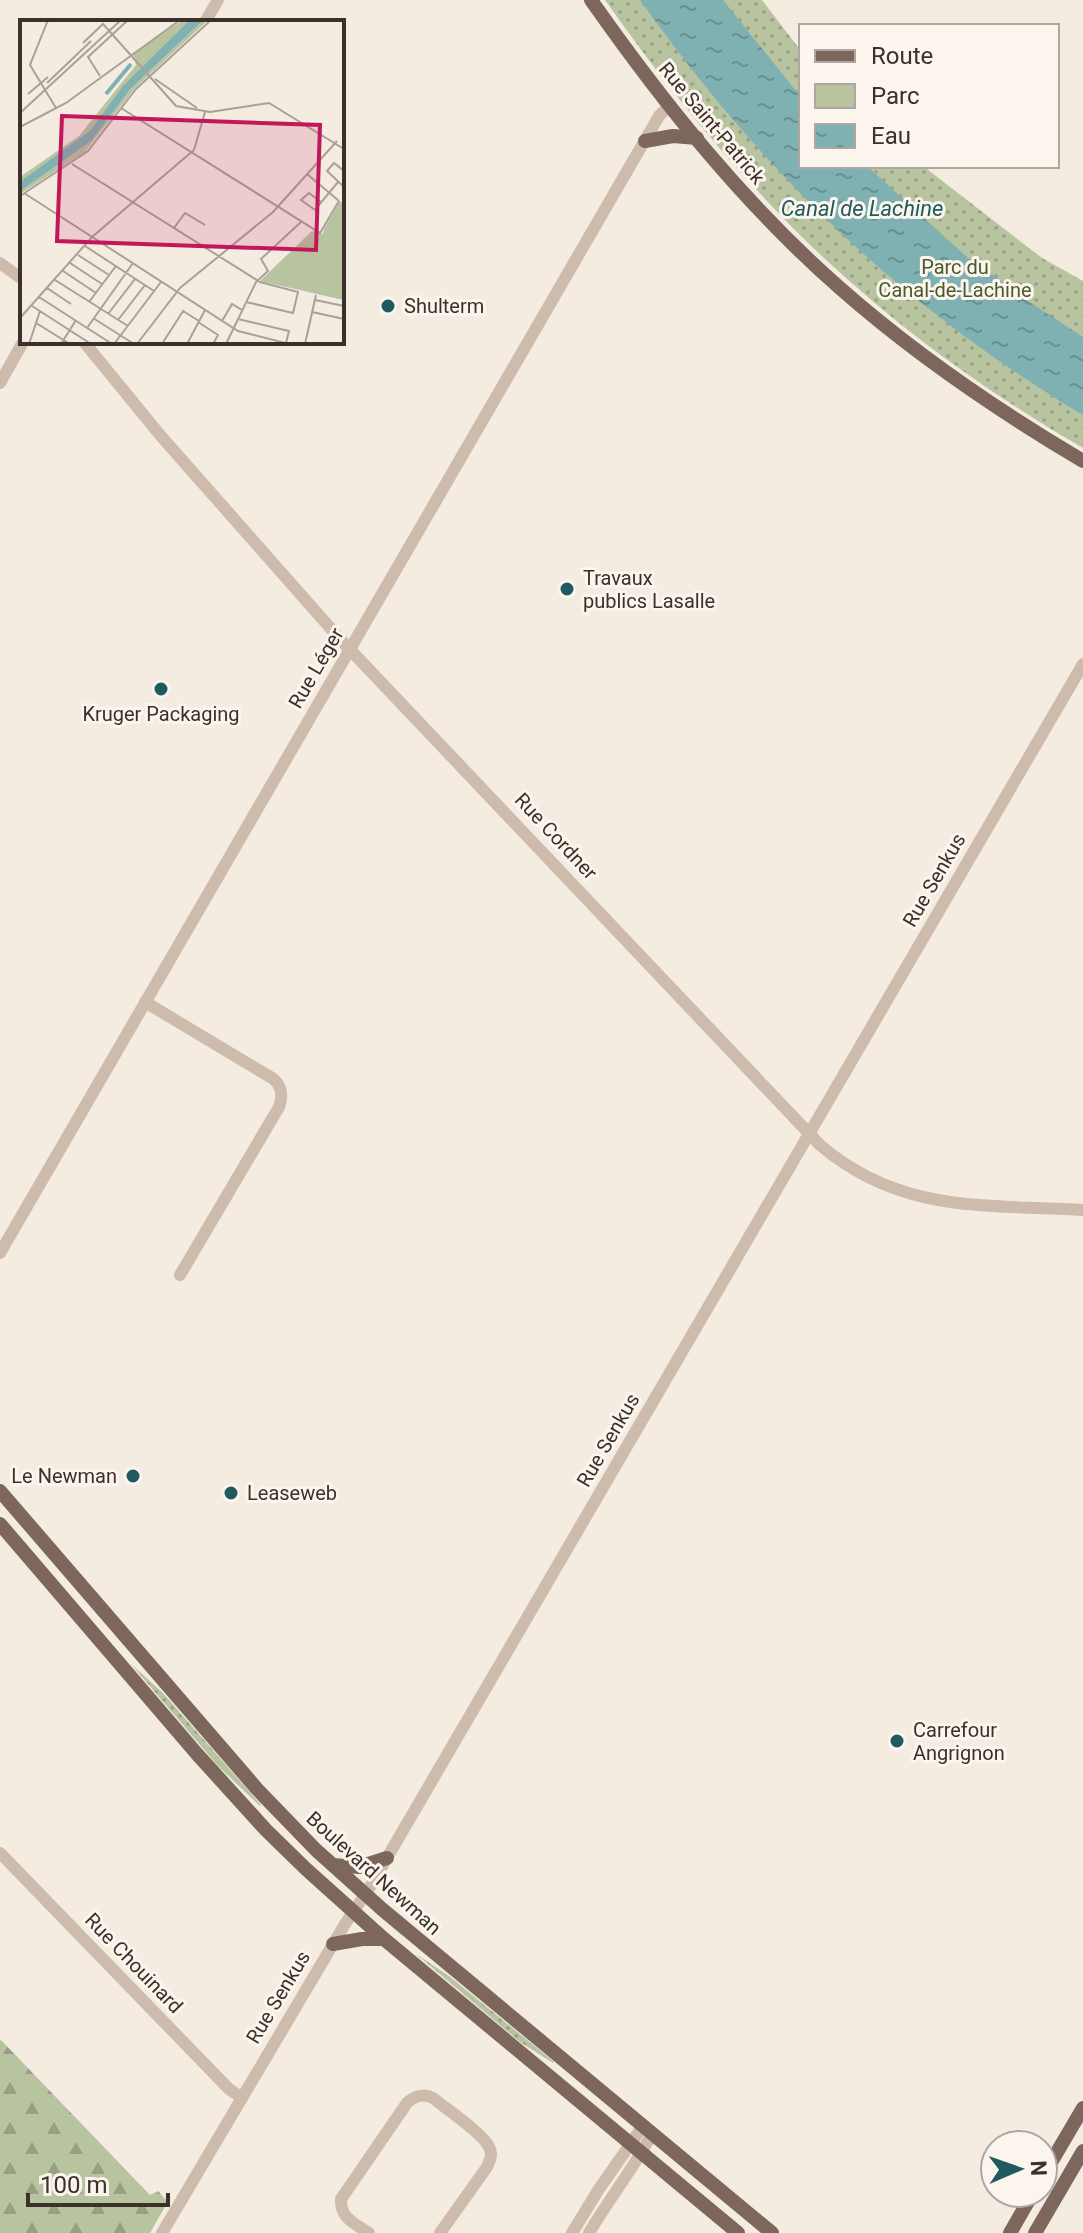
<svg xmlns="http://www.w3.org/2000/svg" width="1083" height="2233" font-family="Roboto,sans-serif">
<defs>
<pattern id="green-dots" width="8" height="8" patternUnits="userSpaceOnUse" patternTransform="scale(2)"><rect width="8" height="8" fill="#b8c4a0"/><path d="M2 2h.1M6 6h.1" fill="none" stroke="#97a083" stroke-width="1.8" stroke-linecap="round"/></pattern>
<pattern id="forest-firs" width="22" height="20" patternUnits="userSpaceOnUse" patternTransform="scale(2)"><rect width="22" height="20" fill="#b8c4a0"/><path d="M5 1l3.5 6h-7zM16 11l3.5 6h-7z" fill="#97a083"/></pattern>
<pattern id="water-ripples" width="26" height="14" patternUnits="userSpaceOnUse" patternTransform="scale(2)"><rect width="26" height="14" fill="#7fb0b2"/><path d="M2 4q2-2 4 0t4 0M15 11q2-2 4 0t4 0" fill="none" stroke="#699091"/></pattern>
</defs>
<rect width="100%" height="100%" fill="#f4ebe1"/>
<g fill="url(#green-dots)">
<path d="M605 0H762L801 51V166H923L1042 258 1083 281V448C990 394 903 332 824 258 742 181 670 92 605 0Z"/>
<polygon points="131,1664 162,1692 261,1805 260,1806 218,1766"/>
<polygon points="416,1954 449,1976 554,2062 553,2063 520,2042"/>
</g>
<polygon fill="url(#forest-firs)" points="0,2039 150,2195 158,2191 166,2200 166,2205 150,2233 0,2233"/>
<path fill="url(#water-ripples)" d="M640 0H723L801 97V166H867L969 259 970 258 1028 301 1083 337V415C901 306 763 173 640 0Z"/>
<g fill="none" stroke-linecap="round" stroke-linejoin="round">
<g stroke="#cdbbac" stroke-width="12">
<polyline points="205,22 218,0"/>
<polyline points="0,263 22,279"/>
<path d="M84 342 160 435 340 639 820 1145C901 1214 985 1204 1083 1210"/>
<polyline points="0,383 23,342"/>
<path d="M145 1002 272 1078C282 1085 283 1096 279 1107L180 1275"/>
<polyline points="0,1253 659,116 670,105"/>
<polyline points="0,1853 229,2089 242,2098"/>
<polyline points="162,2233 345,1924 370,1887 1083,664"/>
<path d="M369 2233C355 2224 340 2218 341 2199L407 2103C415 2096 423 2093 433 2098 445 2108 484 2134 489 2147 493 2154 490 2160 487 2167L440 2233"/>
<polyline points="572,2233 599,2189 643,2126"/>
<path d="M589 2233C609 2199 633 2169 652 2134"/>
</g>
<g stroke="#7d675c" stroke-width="14">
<path d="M591 0C664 104 745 205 841 289 916 355 997 410 1083 461"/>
<polyline points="645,141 673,136 697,138"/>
<polyline points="0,1491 257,1789 316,1850 383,1910 772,2233"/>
<polyline points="0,1524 197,1754 266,1830 306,1869 384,1939 738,2233"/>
<polyline points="333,1865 359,1867 387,1858"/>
<polyline points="333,1944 362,1939 384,1939"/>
<polyline points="1043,2176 1083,2108"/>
<polyline points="1010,2233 1033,2193"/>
<polyline points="1035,2233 1083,2151"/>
</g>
</g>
<g fill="#1f5a5e" stroke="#fbf5ee" stroke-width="3">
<circle cx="388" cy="306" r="8"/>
<circle cx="567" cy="589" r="8"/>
<circle cx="161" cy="689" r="8"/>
<circle cx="133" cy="1476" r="8"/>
<circle cx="231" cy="1493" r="8"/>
<circle cx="897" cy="1741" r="8"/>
</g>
<g text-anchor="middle" stroke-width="6" stroke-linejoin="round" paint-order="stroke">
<g font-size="20" fill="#3b302b" stroke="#fbf5ee">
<text transform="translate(712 123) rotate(50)" y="7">Rue Saint-Patrick</text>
<text transform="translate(316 668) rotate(-60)" y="7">Rue Léger</text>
<text transform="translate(556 836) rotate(47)" y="7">Rue Cordner</text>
<text transform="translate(934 880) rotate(-60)" y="7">Rue Senkus</text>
<text transform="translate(608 1440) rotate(-60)" y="7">Rue Senkus</text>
<text transform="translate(374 1873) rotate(42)" y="7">Boulevard Newman</text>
<text transform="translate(134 1963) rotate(46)" y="7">Rue Chouinard</text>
<text transform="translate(278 1997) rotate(-59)" y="7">Rue Senkus</text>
</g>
<g font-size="20" fill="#4a5a2e" stroke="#fbf5ee">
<text x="955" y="274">Parc du<tspan x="955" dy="23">Canal-de-Lachine</tspan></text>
</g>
<g font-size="20" fill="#3b302b" stroke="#fbf5ee" text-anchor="start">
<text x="404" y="313">Shulterm</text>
<text x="583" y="585">Travaux<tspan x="583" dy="23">publics Lasalle</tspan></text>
<text x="161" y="721" text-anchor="middle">Kruger Packaging</text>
<text x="117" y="1483" text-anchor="end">Le Newman</text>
<text x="247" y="1500">Leaseweb</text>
<text x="913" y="1737">Carrefour<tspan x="913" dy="23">Angrignon</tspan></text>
</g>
<g font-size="22" font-style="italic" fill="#1f5a5e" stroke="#fbf5ee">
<text x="862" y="216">Canal de Lachine</text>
</g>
</g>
<g transform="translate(20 20)">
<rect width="324" height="324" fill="#f4ebe1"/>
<path d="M163 0H188L115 68 65 132 0 174V157L59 116 116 45 113 33ZM320 181 324 184V280L289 272 304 209Z" fill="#b8c4a0"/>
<path d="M320 182 324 232 318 230 324 243 320 236 318 242 324 244V247L312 259 320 265 324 262V280L240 261 292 211 303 214Z" fill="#b8c4a0"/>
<path d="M170 0H183L110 69 71 121 0 171V162L71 110 103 66Z" fill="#7fb0b2"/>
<path fill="none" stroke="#7fb0b2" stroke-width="4" d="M86 74 111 44"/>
<path fill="none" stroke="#aaa098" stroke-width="2" d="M28 0 10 45 36 88M63 23 83 4 156 86 190 92 249 83 324 129M80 56 68 37 108 0M135 59 177 88M27 63 71 21M8 74 28 57M101 88 300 213 319 181M0 93 101 0M0 107 46 83 160 0M52 144 240 262 278 272 273 293 226 282M324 151 314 143 307 151 324 167M287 154 319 181M4 173 218 311 269 324M0 176 68 131 116 69 191 0M301 182 289 173 281 180 295 190 318 162M154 208 165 193 185 205M65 226 134 271M58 235 89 255M50 243 82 264M43 251 76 273M35 260 108 306M27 268 51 284M19 277 92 324M295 280 324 286M69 282 96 246M12 286 71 324M292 292 324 299M88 294 115 259M0 298 72 217 174 130 185 92M73 298 114 324M218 299 269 311 266 323M98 300 125 265M202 301 212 284 222 290M178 302 198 315 193 324M16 303 50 324M67 308 113 243M9 324 20 291M41 324 56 300M94 324 141 262M117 324 160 268 253 192 317 121M142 324 163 291 179 301M167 324 185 290M206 324 236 262 248 251 241 239 281 202M285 324 296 275"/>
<path fill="#c2185b" fill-opacity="0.15" stroke="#c2185b" stroke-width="4" d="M42 96 300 105 296 230 37 221Z"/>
<rect width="324" height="324" fill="none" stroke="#3b302b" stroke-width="4"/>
</g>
<rect x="799" y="24" width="260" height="144" fill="#fbf5ee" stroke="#aea6a0" stroke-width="2"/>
<rect x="815" y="50" width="40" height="12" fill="#7d675c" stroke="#aea6a0" stroke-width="2"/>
<text x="871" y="64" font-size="24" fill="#3b302b">Route</text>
<rect x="815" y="84" width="40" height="24" fill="#b8c4a0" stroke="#aea6a0" stroke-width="2"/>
<text x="871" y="104" font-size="24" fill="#3b302b">Parc</text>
<rect x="815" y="124" width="40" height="24" fill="url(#water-ripples)" stroke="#aea6a0" stroke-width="2"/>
<text x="871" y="144" font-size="24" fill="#3b302b">Eau</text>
<g transform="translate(1019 2169) rotate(88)"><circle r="38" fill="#fbf5ee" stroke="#aea6a0" stroke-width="2"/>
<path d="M0-6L14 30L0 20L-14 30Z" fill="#1f5a5e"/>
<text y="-12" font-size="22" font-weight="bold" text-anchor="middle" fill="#3b302b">N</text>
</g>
<path d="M28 2193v12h140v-12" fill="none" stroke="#3b302b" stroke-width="4"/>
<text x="40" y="2193" font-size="24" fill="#3b302b" stroke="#fbf5ee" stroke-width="6" paint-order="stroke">100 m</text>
</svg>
